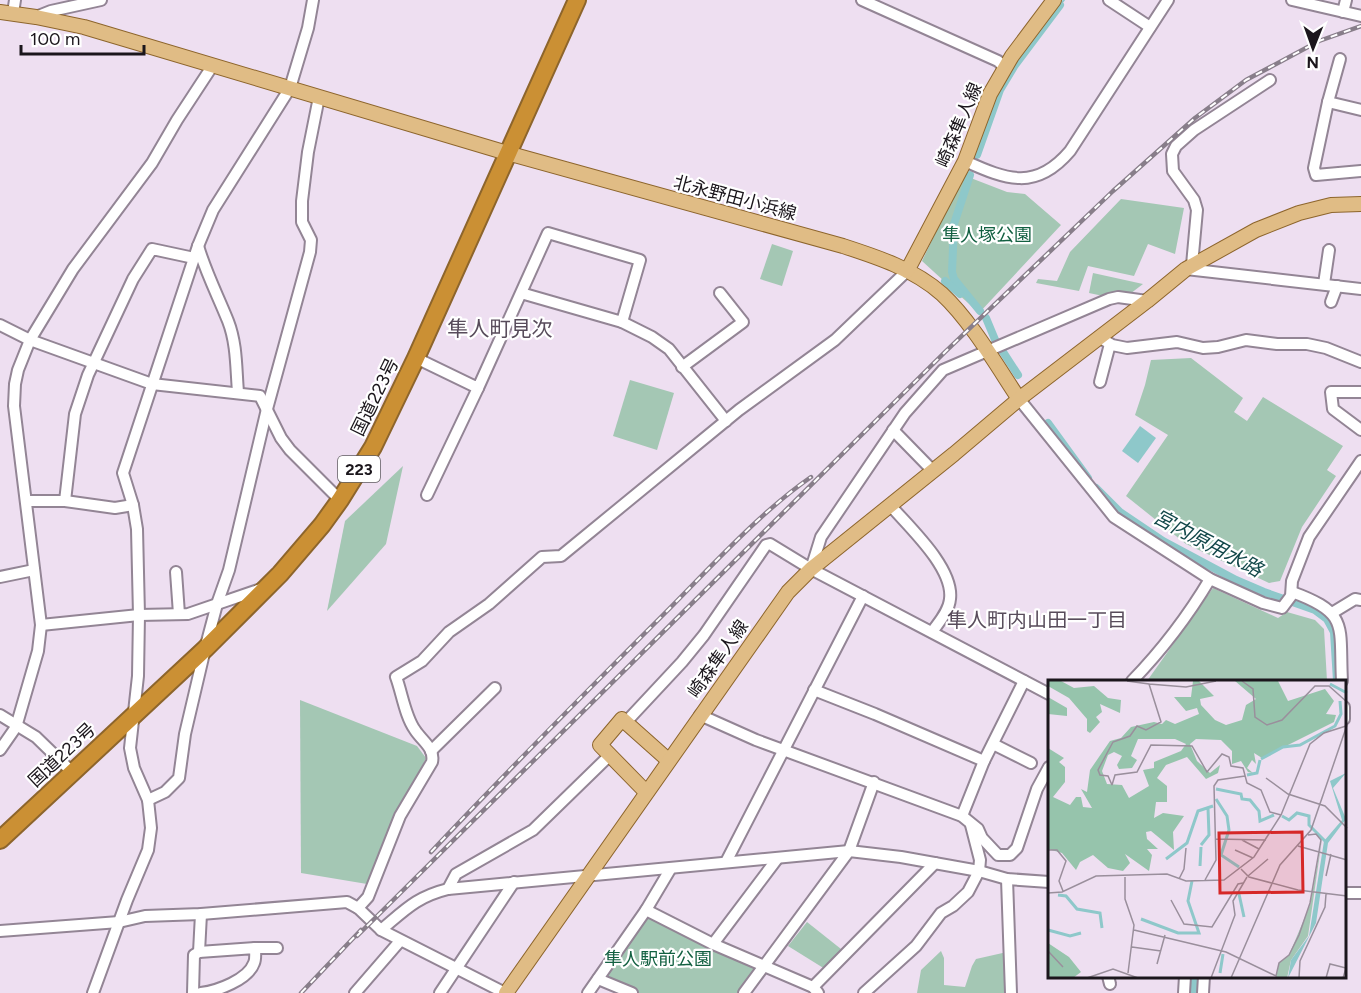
<svg xmlns="http://www.w3.org/2000/svg" width="1361" height="993" font-family="Figtree,'Noto Sans JP',sans-serif">
<rect width="100%" height="100%" fill="#eedff1"/>
<g fill="#a4c7b4">
<polygon points="963,175 1007,192 1025,194 1061,225 979,313 922,261"/>
<polygon points="1121,199 1184,208 1175,254 1148,244 1134,276 1088,266 1079,291 1036,283 1038,279 1057,281 1070,252"/>
<polygon points="772,244 793,251 782,286 760,279"/>
<polygon points="1093,273 1143,284 1122,300 1089,293"/>
<polygon points="1191,358 1243,398 1234,412 1247,421 1263,397 1343,446 1327,470 1336,476 1302,527 1280,581 1269,583 1186,544 1126,496 1168,435 1135,415 1145,385 1151,360"/>
<polygon points="630,380 674,393 657,450 613,436"/>
<polygon points="403,466 386,544 327,611 345,521"/>
<polygon points="1213,588 1278,618 1287,612 1315,620 1324,629 1327,681 1147,681"/>
<polygon points="300,700 417,746 426,758 367,884 301,873"/>
<polygon points="647,917 760,967 741,993 637,993 602,978"/>
<polygon points="807,922 841,949 825,969 788,946"/>
<polygon points="941,951 944,958 944,985 965,987 972,966 976,959 1007,952 1008,993 917,993 921,970"/>
</g>
<polygon fill="#8ec8ca" points="1140,426 1156,438 1138,463 1122,451"/>
<g fill="none" stroke-linecap="round" stroke-linejoin="round">
<polyline stroke="#8ec8ca" stroke-width="2" points="1060,5 1064,0"/>
<g stroke="#8ec8ca" stroke-width="8">
<polyline points="977,155 1000,90 1015,65 1060,5"/>
<polyline points="970,175 954,224 952,272 954,279 980,311"/>
<polyline points="945,281 960,294"/>
<polyline points="986,318 996,342"/>
<polyline points="1003,352 1018,375"/>
<polyline points="1048,423 1088,478"/>
<polyline points="1096,488 1120,512 1163,541 1236,580 1264,592 1315,610 1327,619 1334,632 1337,681"/>
<polyline points="1194,993 1195,976"/>
</g>
<defs>
<g id="minor">
<polyline points="862,0 998,61 1005,68"/>
<polyline points="1109,0 1150,27"/>
<polyline points="1292,0 1361,16"/>
<polyline points="1343,12 1346,0"/>
<polyline points="13,13 15,0"/>
<polyline points="36,17 51,11 101,0"/>
<polyline points="1328,102 1340,59"/>
<polyline points="1361,110 1328,102 1314,168 1316,175 1361,171"/>
<path d="M965 161C1007 180 1036 191 1070 151L1168 0"/>
<path d="M198 246C206 273 218 296 228 321 237 344 236 369 238 392"/>
<polyline points="1192,265 1197,210 1194,200 1173,171 1172,154 1176,146 1194,130 1270,80"/>
<polyline points="1186,269 1361,289"/>
<polyline points="1324,284 1329,250"/>
<polyline points="1331,302 1337,286"/>
<polyline points="622,322 652,337 669,349 726,421"/>
<polyline points="0,325 30,340 152,384 260,396 281,438 290,450 340,500"/>
<polyline points="1099,337 1112,345 1127,348 1177,342 1203,348 1218,347 1246,340 1277,344 1307,344 1326,348 1361,362"/>
<polyline points="416,358 478,388 548,233 640,260 622,322 521,293"/>
<polyline points="682,367 743,322 720,293"/>
<polyline points="1100,382 1110,344"/>
<polyline points="1361,392 1331,392 1333,409 1361,430"/>
<polyline points="1019,399 1114,517 1210,579 1263,603 1282,608 1291,596 1292,581 1309,537 1361,461"/>
<polyline points="893,430 933,471"/>
<polyline points="427,495 478,388"/>
<polyline points="26,501 65,501 115,508 133,505"/>
<polyline points="65,501 75,414 88,375 133,279 152,249 194,258"/>
<path d="M890 505C909 527 954 568 950 599 949 611 939 622 932 632"/>
<polyline points="811,569 821,537 905,413 943,370 1109,299 1118,297 1147,301"/>
<polyline points="176,572 179,614"/>
<polyline points="0,577 34,570"/>
<path d="M1292 592C1350 613 1339 626 1342 681"/>
<polyline points="1332,613 1355,599 1361,600"/>
<polyline points="41,625 139,615 188,614 261,589"/>
<path d="M1132 681C1162 650 1188 616 1210 579"/>
<polyline points="814,690 875,714 984,761"/>
<polyline points="1344,707 1344,719"/>
<polyline points="0,715 36,737 72,772"/>
<polyline points="700,715 756,740 962,816 978,829 982,838 998,855 1010,855 1017,848 1037,789 1049,767"/>
<polyline points="626,722 682,662 704,635 766,545 770,544 811,569 1049,694"/>
<polyline points="993,744 1031,763"/>
<polyline points="0,750 16,727 38,651 41,625 14,406 15,384 18,370 30,340 73,269 152,163 177,120 213,65"/>
<polyline points="431,751 495,688"/>
<polyline points="148,800 165,792 179,778 185,734 205,649 217,604 229,570 267,409 310,252 311,240 302,222 302,201 308,152 319,97"/>
<polyline points="962,816 984,761 1024,681"/>
<polyline points="726,862 863,596"/>
<polyline points="1007,879 1011,993"/>
<polyline points="448,889 456,874 533,830 610,755"/>
<polyline points="1344,893 1361,893"/>
<path d="M358 908 368 897 400 816 432 762C435 748 422 741 415 730 405 716 402 693 396 677L422 661 449 632 489 604 542 557 561 556 739 410 835 340 907 271"/>
<polyline points="646,910 713,944 813,987 818,993"/>
<path d="M381 930C405 910 416 897 448 889L849 851 901 857 979 871 1007 879 1049 882"/>
<polyline points="0,931 119,922 145,916 201,914 347,902 358,908 381,930 505,993"/>
<polyline points="713,944 777,859"/>
<polyline points="255,948 277,948"/>
<polyline points="199,952 201,914"/>
<polyline points="1108,976 1110,984"/>
<polyline points="598,979 632,993"/>
<polyline points="813,987 935,863"/>
<polyline points="93,993 127,900 148,850 151,828 148,800 134,768 130,748 138,676 139,615 137,529 133,505 123,473 198,246 213,210 290,88 308,28 313,0"/>
<path d="M193 993 194 955 199 952 255 948C255 952 256 959 254 963 248 980 217 991 201 993"/>
<polyline points="355,993 400,941"/>
<polyline points="440,993 514,882"/>
<polyline points="588,993 646,910 671,868"/>
<polyline points="744,993 849,851 874,782"/>
<polyline points="864,993 916,946 941,913 953,906 968,892 979,871 980,860 971,825"/>
<polyline points="1184,993 1185,976"/>
<polyline points="1203,993 1204,976"/>
</g>
<g id="major">
<path d="M0 12 36 17 84 27 507 153 843 246C877 257 914 269 942 294 971 321 997 366 1019 399"/>
<polyline points="907,271 965,161 990,94 1012,56 1054,0"/>
<polyline points="646,792 600,745 622,719 668,760"/>
<polyline points="506,993 788,592 811,569 954,454 1019,399 1147,301 1186,269 1256,230 1299,213 1331,205 1361,204"/>
</g>
<polyline id="highway" points="0,840 205,649 280,574 322,525 340,500 373,447 416,358 577,0"/>
</defs>
<use href="#minor" stroke="#938595" stroke-width="14"/>
<use href="#major" stroke="#8d652c" stroke-width="16"/>
<use href="#highway" stroke="#8d652c" stroke-width="20"/>
<use href="#minor" stroke="#fff" stroke-width="10"/>
<use href="#major" stroke="#e0bc85" stroke-width="14"/>
<use href="#highway" stroke="#cb9034" stroke-width="16"/>
<defs>
<g id="rail">
<path d="M431 852C507 771 585 693 664 614 709 569 759 513 811 477"/>
<polyline points="357,936 945,352 1113,191 1195,118 1246,80 1319,41 1361,26"/>
<polyline points="301,993 361,930"/>
</g>
</defs>
<use href="#rail" stroke="#887e8a" stroke-width="4.5"/>
<use href="#rail" stroke="#fff" stroke-width="2" stroke-dasharray="7" stroke-linecap="butt"/>
</g>
<g text-anchor="middle" stroke-width="4.5" stroke-linejoin="round" paint-order="stroke">
<rect fill="#fff" stroke="#5f5c60" stroke-width="1.5" x="338" y="456" width="42" height="26" rx="4.5"/>
<g font-size="16" font-weight="bold" fill="#1b161c">
<text x="359" y="475">223</text>
</g>
<g font-size="18" fill="#1b161c" stroke="#fff">
<text transform="translate(959 125) rotate(-67)" y="6">崎森隼人線</text>
<text transform="translate(735 198) rotate(15)" y="6">北永野田小浜線</text>
<text transform="translate(375 397) rotate(-64)" y="6">国道223号</text>
<text transform="translate(718 659) rotate(-55)" y="6">崎森隼人線</text>
<text transform="translate(62 755) rotate(-43)" y="6">国道223号</text>
</g>
<g font-size="18" fill="#126041" stroke="#fff">
<text x="987" y="241">隼人塚公園</text>
<text x="658" y="965">隼人駅前公園</text>
</g>
<g font-size="20" font-style="italic" fill="#13484a" stroke="#fff">
<text transform="translate(1208 543) rotate(28)" y="7">宮内原用水路</text>
</g>
<g font-size="20" fill="#584c5b" stroke="#fff">
<text x="1037" y="627">隼人町内山田一丁目</text>
</g>
<g font-size="21" fill="#584c5b" stroke="#fff">
<text x="500" y="336">隼人町見次</text>
</g>
</g>
<g transform="translate(1048 680)">
<rect width="298" height="298" fill="#eedff1"/>
<path d="M274 159 260 256 243 280 239 298H228L231 283 241 275 262 225Z" fill="#a4c7b4"/>
<path d="M0 1H13L26 8 46 6 60 18 73 20 72 33 52 24 54 32 48 37 52 42 42 53 39 51V39L21 18 0 6ZM145 1H151L166 16 152 19 153 25 167 40 178 45 194 40 198 25 208 19 187 1H175H230L240 21 277 9 286 21 278 34 288 35 286 42 214 78 206 73 208 84 204 80 199 88 205 93 200 92 193 81 184 84V71L173 60 148 59 142 64 149 81 162 93 172 85 170 93 158 99 139 77 118 85 109 98 119 106V122H108L106 138 115 133 136 136 125 152 126 170 103 151 98 152 99 159 110 169H99L104 175 101 191 77 174 82 183 75 191 60 188 45 175 32 182 28 190 14 173 0 169V68L16 78 11 82 17 87V102L5 117 22 125 28 117H33L35 127 44 128 33 109 39 112 42 90 62 61 73 58 83 47 106 42 114 44 118 40 127 44 151 34 149 28 138 31 126 17H143ZM90 59H127L138 64 133 71 106 82V88L95 90 101 106 81 118 74 105 59 104 54 91 60 75 66 72 74 76 69 85 71 89 84 88 89 80 83 76ZM0 17 19 28V36L0 34ZM0 263 21 277 33 292 25 298H0Z" fill="#96c4ac" fill-rule="evenodd"/>
<path d="M298 93 285 108 298 139 280 163 268 243 240 298 243 280 261 256 276 161 294 140 282 101Z" fill="#8ec8ca"/>
<path fill="none" stroke="#8ec8ca" stroke-width="3" d="M282 4 299 13M213 79 235 67 252 65 287 46 293 34 292 21M199 95 209 93 212 80M168 109 193 114 194 119 202 120 211 131 212 141 226 135M168 119 179 136 181 150 173 175 191 187M234 136 241 140 249 133 261 136V145L278 162M153 165 161 155 160 128M118 179 139 163 150 131 165 126M152 186 153 167M191 214 196 237M10 215 18 216 29 229 52 233 54 248M93 239 130 253H151L140 221 144 201M0 250 22 256 33 253M172 293 175 274"/>
<path fill="none" stroke="#9a8f9c" stroke-width="1.5" d="M194 1 205 9 207 37 219 45 234 40 267 6H281L299 22M101 4 138 7 168 1M218 98 240 114 277 126 299 148M64 105 60 96 52 95 50 90 65 62 82 56 89 46 98 50 113 42 101 4 79 1M233 135 262 64 276 53 298 46M168 159 218 160M194 160 211 169M250 166 299 180M0 170H9L18 181 11 201 15 211M187 170 205 178M193 189 201 197 250 210 299 216M200 196 220 179M278 196 283 174M77 197V219L86 245 80 293M131 199 136 189 138 168M157 200 168 180 166 106 170 100 197 96M0 213 14 212 48 196 119 194 138 201 176 200 206 177 233 135 222 132 213 110 199 103 195 88 183 86 181 77 174 74 159 92 144 66 103 65 89 92 67 95 64 105M123 220 136 244 164 247 190 204 195 203M86 250 178 272 228 296 231 283 241 275 251 255 262 223 273 160 268 154 260 155M84 267 113 271M0 271 15 287M109 284 117 255M39 298 65 289 90 298M163 298 187 235 185 221 199 197M183 298 232 185 263 150 299 45M251 298 252 281 277 227 278 214M278 298 282 284 298 288 295 298"/>
<path fill="#d62828" fill-opacity="0.15" stroke="#d62828" stroke-width="3" d="M254 152 255 212 172 213 171 153Z"/>
<rect width="298" height="298" fill="none" stroke="#1b161c" stroke-width="3"/>
</g>
<g transform="translate(1313 48) rotate(181)" stroke="#ffffff" stroke-width="4.5" paint-order="stroke">
<path d="M0-4.5L10 22L0 15L-10 22Z" fill="#1b161c"/>
<text y="-9" font-size="16" font-weight="bold" text-anchor="middle" fill="#1b161c">N</text>
</g>
<path d="M21 45v9h123v-9" fill="none" stroke="#1b161c" stroke-width="3"/>
<text x="30" y="45" font-size="18" fill="#1b161c" stroke="#ffffff" stroke-width="4.5" paint-order="stroke">100 m</text>
</svg>
